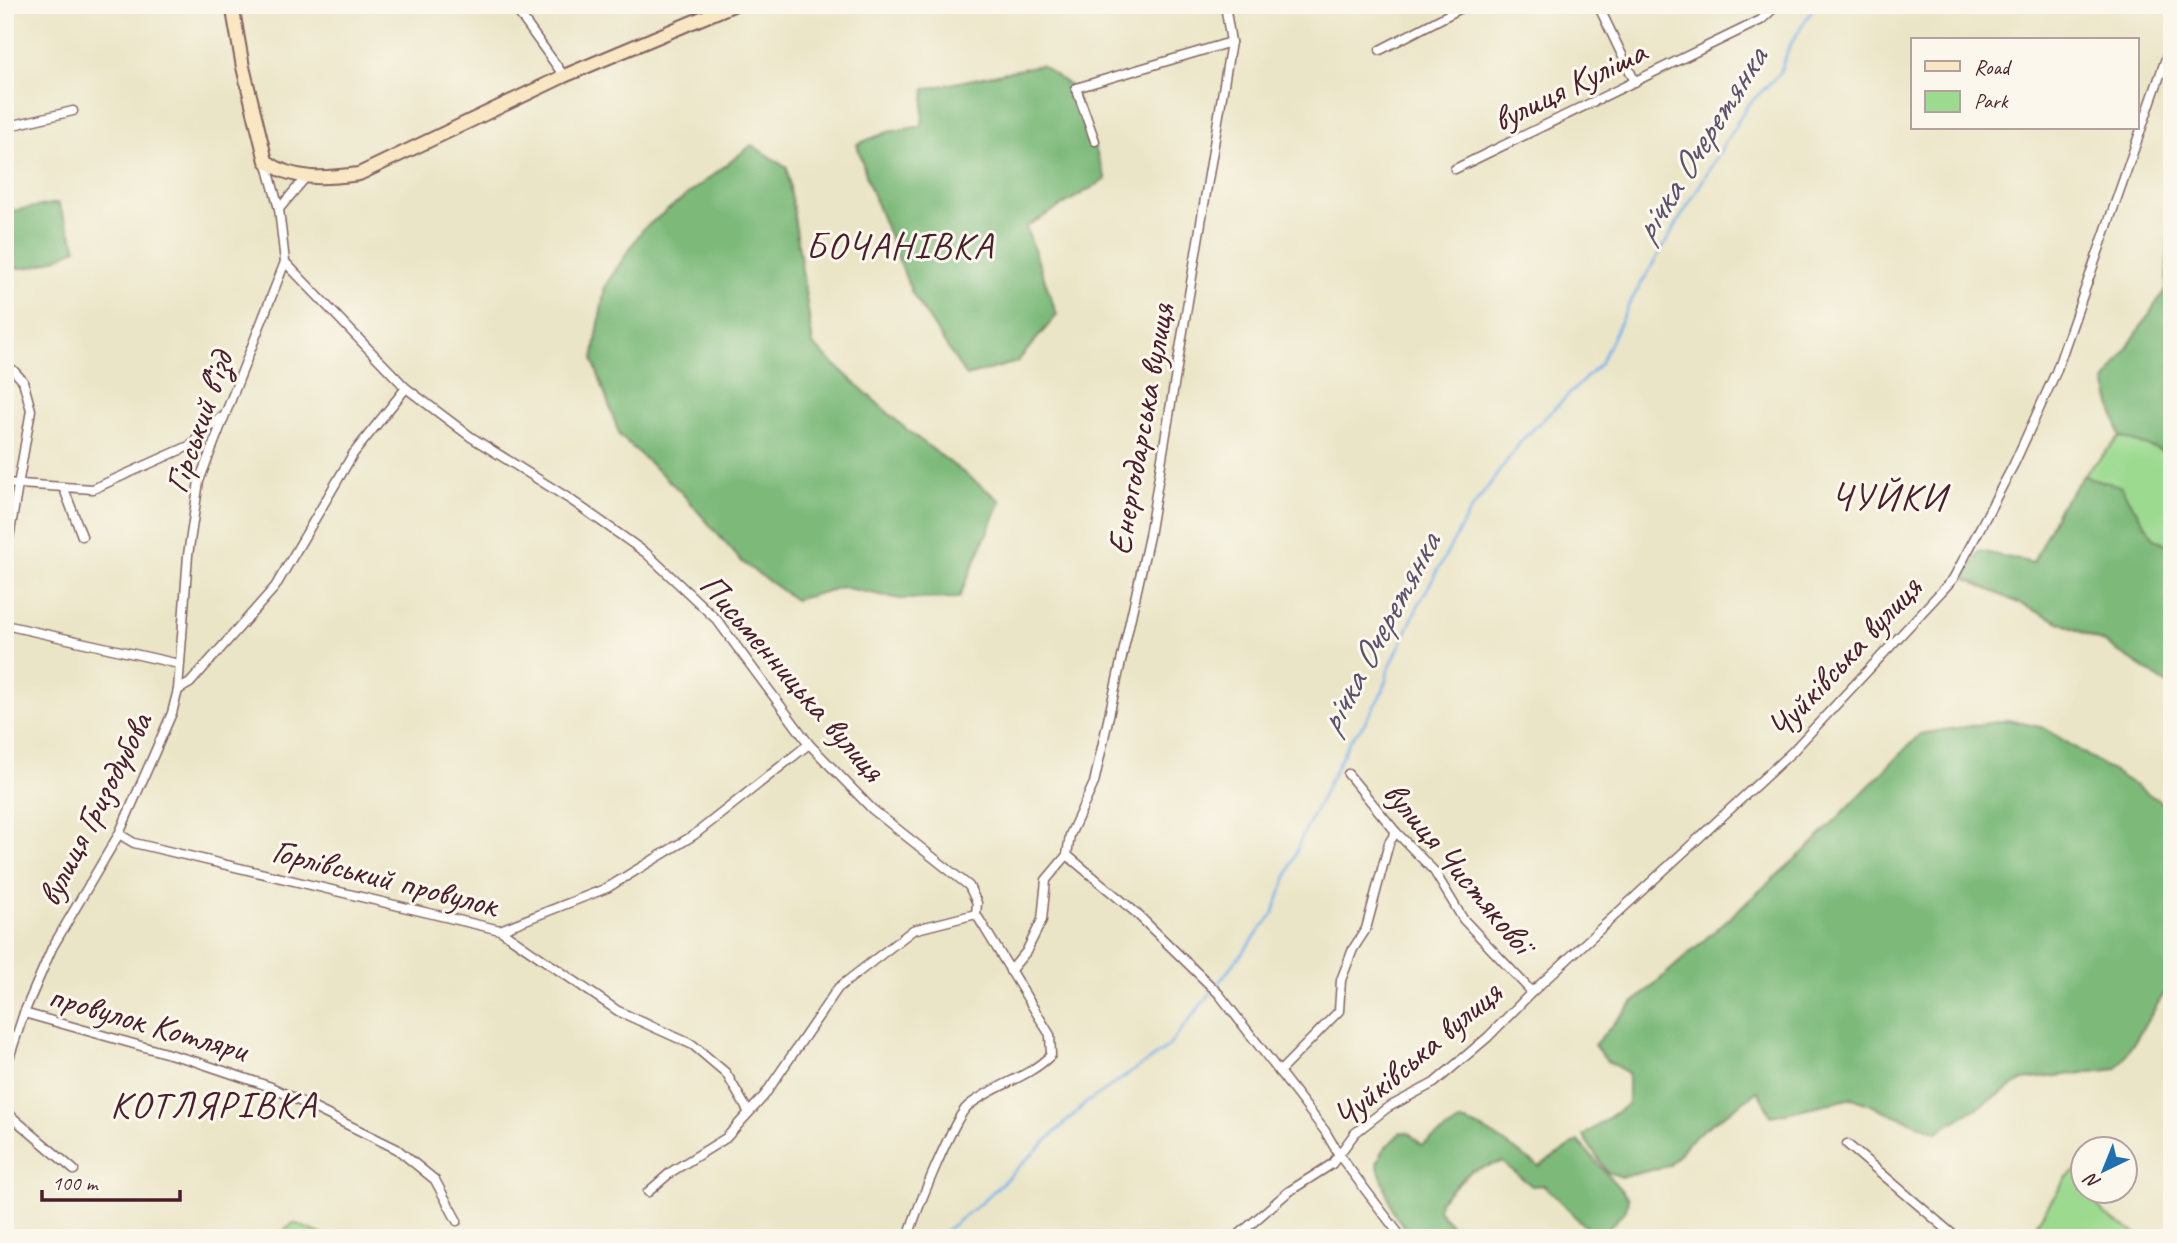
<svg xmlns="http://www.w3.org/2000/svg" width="2177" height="1243" font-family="Caveat,sans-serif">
<rect width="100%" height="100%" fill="#fbf7ec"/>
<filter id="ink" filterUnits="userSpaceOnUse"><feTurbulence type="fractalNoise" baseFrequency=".0143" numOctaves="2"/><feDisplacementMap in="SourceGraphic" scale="14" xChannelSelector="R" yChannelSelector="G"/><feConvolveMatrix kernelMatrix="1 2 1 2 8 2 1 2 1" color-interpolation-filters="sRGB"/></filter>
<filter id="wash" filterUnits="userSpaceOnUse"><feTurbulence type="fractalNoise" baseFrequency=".00686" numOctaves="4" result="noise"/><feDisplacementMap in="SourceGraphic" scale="28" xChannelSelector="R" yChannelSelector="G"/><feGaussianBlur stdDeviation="1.57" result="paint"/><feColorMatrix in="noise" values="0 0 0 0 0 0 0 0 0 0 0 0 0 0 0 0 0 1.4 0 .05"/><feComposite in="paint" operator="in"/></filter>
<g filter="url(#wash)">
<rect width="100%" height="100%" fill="#ebe5c7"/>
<g fill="#9cda90" stroke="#737c5e" stroke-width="2">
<polygon points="2120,437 2172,454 2172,547 2154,538 2120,487 2083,476"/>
<polygon points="2078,1169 2082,1190 2087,1191 2104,1214 2143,1238 2027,1238 2067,1177"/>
<polygon points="294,1223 330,1238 274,1238"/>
</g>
<g fill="#7dba7a" stroke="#646c52" stroke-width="2">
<polygon points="1041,65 1073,88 1106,179 1026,227 1057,315 1017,362 966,376 912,293 869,185 857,144 888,132 922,126 925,89"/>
<polygon points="752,145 787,168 813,345 907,430 1001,501 959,598 900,599 842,587 795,600 742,562 681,492 620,436 593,360 605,286 643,229"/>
<polygon points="2172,186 2172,454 2120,437 2105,382 2166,288"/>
<path d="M58 203 77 248C56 260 29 273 5 266V212Z"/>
<polygon points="2083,476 2120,486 2154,538 2172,547 2172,687 2105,643 1966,579 1979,551 2033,563 2058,510"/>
<polygon points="2008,720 2044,728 2172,809 2172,981 2117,1069 2023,1080 1937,1132 1853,1098 1771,1116 1758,1091 1693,1137 1669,1166 1622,1177 1607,1172 1583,1136 1628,1104 1628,1073 1607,1061 1594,1045 1631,1005 1809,847 1920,734"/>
<path d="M1461 1121C1492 1128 1512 1151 1539 1166L1578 1141 1628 1198 1626 1210 1599 1238 1594 1236 1544 1185 1532 1186 1502 1162 1471 1171 1439 1201 1438 1210 1462 1238H1414L1394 1214 1377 1164 1382 1151 1401 1132 1409 1133 1422 1145Z"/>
</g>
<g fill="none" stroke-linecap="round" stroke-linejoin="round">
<polyline stroke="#7ab4eb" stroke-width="2.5" points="936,1238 982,1202 1086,1103 1167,1048 1273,914 1301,839 1350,740 1364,724 1384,689 1388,671 1420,602 1469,513 1522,440 1600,364 1628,306 1747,106 1780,73 1789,47 1815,5"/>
</g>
</g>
<g filter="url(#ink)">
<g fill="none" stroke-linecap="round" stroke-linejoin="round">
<defs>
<g id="minor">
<polyline points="513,5 564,76"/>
<polyline points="1598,5 1635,82"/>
<polyline points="5,11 15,5"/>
<polyline points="1380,50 1467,5"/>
<polyline points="5,127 73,111"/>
<polyline points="1095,141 1076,88 1231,42"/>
<polyline points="1455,169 1761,20 1777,5"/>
<polyline points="279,209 306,177"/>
<path d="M285 262 406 388 471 437 571 500 646 553 717 620 809 744 872 809 969 886 977 903 976 914 1050 1035 1051 1055C1027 1079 994 1085 968 1106 954 1117 914 1216 908 1238"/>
<polyline points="5,369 13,370 23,381 31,410 5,561"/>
<polyline points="5,483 93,489 189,446 220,418"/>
<polyline points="64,489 82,536"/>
<polyline points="5,625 179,664"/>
<polyline points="178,690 190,683 275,587 353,454 406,388"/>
<polyline points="1348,774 1396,832 1434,871 1463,919 1532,992"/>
<polyline points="119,834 134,843 500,930 618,1011 693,1045 726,1073 748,1111"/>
<polyline points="1067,855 1135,912 1219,994 1325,1131 1339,1155 1402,1238"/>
<polyline points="500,930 607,888 694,835 809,744"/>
<polyline points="1010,971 1026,952 1042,920 1046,880 1067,855 1070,835 1094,783 1149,536 1231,42 1225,5"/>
<polyline points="24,1013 194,1061 271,1087 397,1149 435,1180 457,1221"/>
<polyline points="5,1070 24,1013 52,948 119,834 172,713 178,690 188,555 199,481 285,262 279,209 266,161"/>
<polyline points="1279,1072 1339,1011 1341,980 1353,949 1366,929 1389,843 1396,832"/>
<polyline points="5,1111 74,1170"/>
<polyline points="1847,1144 1957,1238"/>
<polyline points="648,1192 671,1172 726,1138 764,1096 838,988 913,930 976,914"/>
<polyline points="1235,1238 1288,1192 1332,1164 1355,1133 1387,1108 1434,1083 1488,1037 1532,992 1792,752 1953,579 2014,464 2056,372 2172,41"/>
</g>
<path id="secondary" d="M232 5 243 67 266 161C293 182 328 178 359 174L564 76 733 5"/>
</defs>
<use href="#minor" stroke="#826462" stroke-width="11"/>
<use href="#secondary" stroke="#826462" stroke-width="16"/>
<use href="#minor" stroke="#fff" stroke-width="8"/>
<use href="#secondary" stroke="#f9e7c3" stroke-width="12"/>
</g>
</g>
<g text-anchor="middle" stroke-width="6" stroke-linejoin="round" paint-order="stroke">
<g font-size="35" fill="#4a1f2b" stroke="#fbf7ec">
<text transform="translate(1569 85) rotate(-26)" y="12">вулиця Куліша</text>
<text transform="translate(198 422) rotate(-71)" y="12">Гірський в’їзд</text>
<text transform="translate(1140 429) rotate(-80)" y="12">Енергодарська вулиця</text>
<text transform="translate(1844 657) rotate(-47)" y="12">Чуйківська вулиця</text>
<text transform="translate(793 677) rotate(49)" y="12">Письменницька вулиця</text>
<text transform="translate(94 809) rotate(-63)" y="12">вулиця Гризодубова</text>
<text transform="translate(1459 867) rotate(50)" y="12">вулиця Чистякової</text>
<text transform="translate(385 877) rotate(14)" y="12">Горлівський провулок</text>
<text transform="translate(148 1022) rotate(16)" y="12">провулок Котляри</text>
<text transform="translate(1417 1054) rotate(-40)" y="12">Чуйківська вулиця</text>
</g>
<g font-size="37" font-style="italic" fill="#5b536e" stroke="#fbf7ec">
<text transform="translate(1699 144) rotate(-58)" y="13">річка Очеретянка</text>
<text transform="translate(1378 633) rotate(-62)" y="13">річка Очеретянка</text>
</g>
<g font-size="38" letter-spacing="2" fill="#4a1f2b" stroke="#fbf7ec">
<text x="900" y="258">БОЧАНІВКА</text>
<text x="1889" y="509">ЧУЙКИ</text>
<text x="214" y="1117">КОТЛЯРІВКА</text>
</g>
</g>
<rect width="2177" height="1243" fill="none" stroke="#fbf7ec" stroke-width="28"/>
<rect x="1911" y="38" width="228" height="91" fill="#fbf7ec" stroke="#b4a19f" stroke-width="2"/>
<rect x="1925" y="61" width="35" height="10" fill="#f9e7c3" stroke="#b4a19f" stroke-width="2"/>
<text x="1974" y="74" font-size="21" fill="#4a1f2b">Road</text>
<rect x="1925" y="91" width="35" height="21" fill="#9cda90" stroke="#b4a19f" stroke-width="2"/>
<text x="1974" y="108" font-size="21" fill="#4a1f2b">Park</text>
<g transform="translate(2104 1170) rotate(223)"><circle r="33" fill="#fbf7ec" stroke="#b4a19f" stroke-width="2"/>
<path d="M0-5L12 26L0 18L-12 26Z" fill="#1f6fb2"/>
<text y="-10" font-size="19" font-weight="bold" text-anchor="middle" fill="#4a1f2b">N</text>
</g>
<path d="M42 1190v10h138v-10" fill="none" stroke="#4a1f2b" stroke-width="3.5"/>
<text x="52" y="1190" font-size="21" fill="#4a1f2b" stroke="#fbf7ec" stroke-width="5" paint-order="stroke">100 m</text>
</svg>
